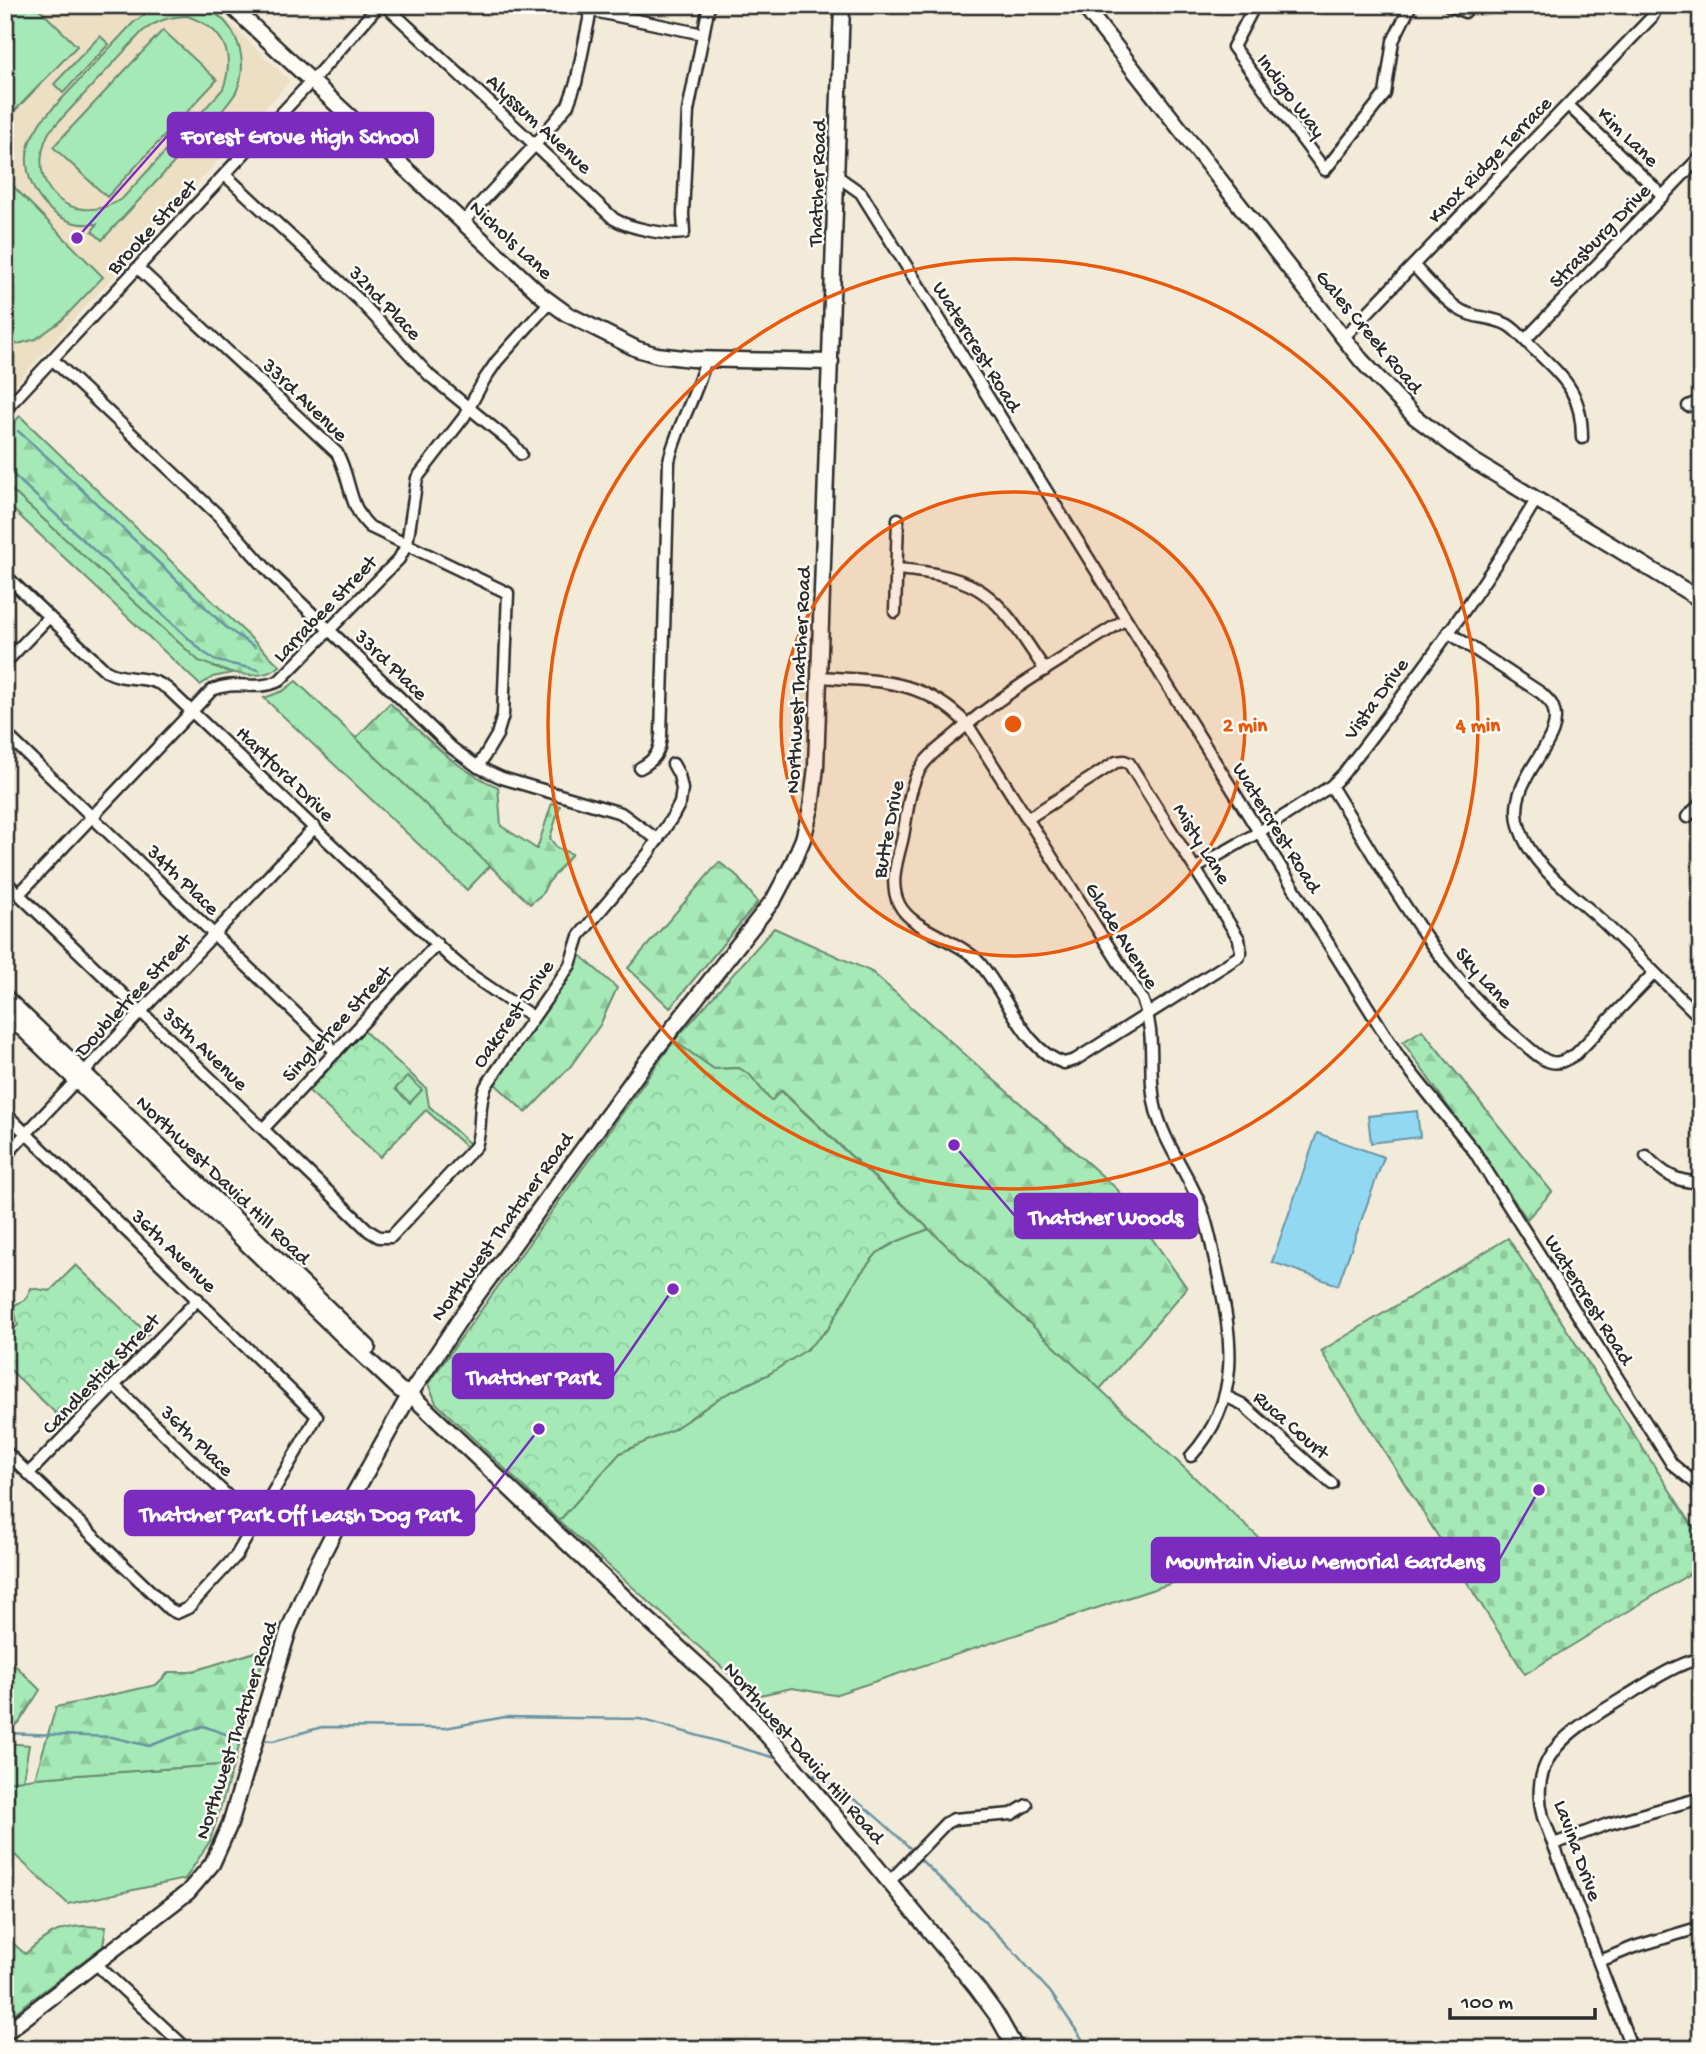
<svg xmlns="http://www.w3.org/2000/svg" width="1706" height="2054" font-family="'Gochi Hand',sans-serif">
<defs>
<pattern id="forest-firs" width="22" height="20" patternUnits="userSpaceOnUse" patternTransform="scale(1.75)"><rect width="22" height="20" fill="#a5eab6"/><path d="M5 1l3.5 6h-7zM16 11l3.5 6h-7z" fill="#8ec99d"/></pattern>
<pattern id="cemetery-stones" width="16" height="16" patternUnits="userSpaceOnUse" patternTransform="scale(1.75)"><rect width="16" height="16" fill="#a5eab6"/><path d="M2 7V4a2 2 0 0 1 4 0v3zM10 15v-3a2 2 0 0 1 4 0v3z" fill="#8ec99d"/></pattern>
<pattern id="park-crowns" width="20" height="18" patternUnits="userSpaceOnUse" patternTransform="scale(1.75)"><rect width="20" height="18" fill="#a5eab6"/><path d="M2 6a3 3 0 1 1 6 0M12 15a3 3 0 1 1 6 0" fill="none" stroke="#8ec99d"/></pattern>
</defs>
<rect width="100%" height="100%" fill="#f3ebd9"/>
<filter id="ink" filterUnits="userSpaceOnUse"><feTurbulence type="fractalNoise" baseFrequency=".0143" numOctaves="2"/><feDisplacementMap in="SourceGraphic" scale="14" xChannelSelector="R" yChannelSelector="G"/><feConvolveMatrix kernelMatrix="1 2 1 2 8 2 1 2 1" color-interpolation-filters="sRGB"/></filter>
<g filter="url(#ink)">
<polygon fill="#ecdfc4" points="5,5 211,5 290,81 5,396"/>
<g fill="#a5eab6" stroke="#688a70" stroke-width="2" fill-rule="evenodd">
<polygon points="5,5 35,5 77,46 5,121"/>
<path d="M163 5C177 5 194 2 206 8 238 23 250 62 236 92 233 98 227 104 223 110L102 240 92 231 97 224C90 224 82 225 75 223 40 213 19 175 30 141 33 134 38 127 41 121L133 23 149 11ZM187 16C223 28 236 53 223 89L122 199C71 230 22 186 49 132L143 31C158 20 169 17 187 16Z"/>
<polygon points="163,30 217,80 107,197 53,147"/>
<polygon points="100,36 109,44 63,93 54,84"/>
<polygon points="5,178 103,277 61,321 36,339 7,347 5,347"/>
<polygon points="5,484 199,661 232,673 213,677 200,685 5,502"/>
<polygon points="296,681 490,866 467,890 264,698 283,691"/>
<polygon points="408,1076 422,1090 410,1103 395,1089"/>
<polygon points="929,1229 1272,1550 834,1695 792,1688 760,1695 756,1698 559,1521 620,1453 690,1419 722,1396 769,1374 828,1329 860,1274 877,1253 898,1241"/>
<polygon points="234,1764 210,1841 185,1879 68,1904 5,1846 5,1782 35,1778"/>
</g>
<g fill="url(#forest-firs)" stroke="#688a70" stroke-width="2">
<path d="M20 416 280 666C257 685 224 670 199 661L5 484V432Z"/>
<path d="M390 703C424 735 454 769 498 787L501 826 537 849 552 803 560 806 550 838 557 848 572 854 547 884 542 894 530 904 356 738Z"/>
<polygon points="719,862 735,874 758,902 670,1008 628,968"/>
<polygon points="774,928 872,972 1117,1189 1187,1288 1100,1389 782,1091 771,1102 739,1068 714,1069 674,1041"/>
<polygon points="580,955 617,988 600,1025 570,1067 526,1113 493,1082 569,979"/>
<polygon points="1422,1030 1552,1192 1527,1219 1403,1042"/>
<polygon points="262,1650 265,1653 234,1764 35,1778 56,1707 156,1685 169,1672 190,1672"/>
<polygon points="5,1655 40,1690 19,1723 5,1731"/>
<polygon points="5,1743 29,1745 23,1780 5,1782"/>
<path d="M83 1926 106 1927 103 1946 5 2020V1936L25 1954C44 1937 57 1927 83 1926Z"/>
</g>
<polygon fill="url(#cemetery-stones)" stroke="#688a70" stroke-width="2" points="1508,1238 1701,1539 1701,1567 1525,1674 1321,1351"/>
<g fill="url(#park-crowns)" stroke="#688a70" stroke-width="2" fill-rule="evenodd">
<path d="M364 1031 426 1088 429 1106 470 1144 467 1148 426 1110 380 1157 309 1091ZM408 1076 422 1090 410 1103 395 1089Z"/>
<polygon points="674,1041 714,1069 739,1068 750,1075 771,1101 781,1091 929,1229 898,1241 877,1253 860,1274 828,1329 806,1350 769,1374 722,1396 674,1429 620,1453 559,1521 436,1403 428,1384"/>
<polygon points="76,1265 148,1334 64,1421 5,1365 5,1337 18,1325 13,1306 26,1299 31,1288 50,1291"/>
</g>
<g fill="#91d9f2" stroke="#6893a2" stroke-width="2">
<polygon points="1417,1111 1420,1137 1371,1143 1368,1116"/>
<polygon points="1317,1133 1384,1157 1338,1285 1272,1262"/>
</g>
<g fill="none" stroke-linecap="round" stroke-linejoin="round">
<g stroke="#6893a2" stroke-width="2.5">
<polyline points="18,431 56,465 228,629 255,647"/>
<polyline points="5,467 203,652 217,661 259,670"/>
<polyline points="5,1733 112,1737 149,1746 203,1726 237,1738 250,1739"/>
<polyline points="260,1740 273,1741 322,1727 445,1728 505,1717 640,1719 779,1759"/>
<path d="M804 1770C851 1792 877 1816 913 1851"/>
<polyline points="917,1856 1006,1943 1051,1993 1089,2049"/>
</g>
<defs>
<g id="street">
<path d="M385 5 614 219C629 228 668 236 684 233L683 214 688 111 709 5"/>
<polyline points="565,5 703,34"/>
<polyline points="1255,5 1233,47 1325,170 1385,94 1393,41 1411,5"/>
<polyline points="1448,5 1465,12"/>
<polyline points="1568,105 1663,196"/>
<polyline points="225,175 358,299 430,376 512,443 521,454"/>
<polyline points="837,176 861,193 1399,1057 1474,1151 1672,1464 1701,1488"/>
<polyline points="463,222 535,145 568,105 576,83 592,5"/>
<path d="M1414 266C1427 280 1441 297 1457 308 1472 319 1491 316 1508 325 1518 331 1527 343 1536 351 1566 380 1582 394 1582 438"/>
<path d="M138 268 337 453C351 478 348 507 370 527L508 593 503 715 497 735 478 767"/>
<polyline points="1344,337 1652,17 1658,5"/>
<polyline points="1525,340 1701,156"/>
<polyline points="53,360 219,516 271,574 452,748 478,767 502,778 621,813 658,840"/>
<polyline points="1688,406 1701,400"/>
<polyline points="5,410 320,72 379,5"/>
<path d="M897 569C988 577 997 598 1045 670"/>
<path d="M5 575 106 671C128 683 147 673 168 689L451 958 471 975 533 1017"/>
<polyline points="895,612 898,519"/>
<path d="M1448 632 1541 693C1544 696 1550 701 1552 705 1570 742 1502 777 1520 829 1533 868 1571 892 1601 920 1635 952 1667 986 1701 1018"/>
<polyline points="5,663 49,617"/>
<path d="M819 677C878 681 922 678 967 724L1142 999C1158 1037 1146 1072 1156 1110 1165 1145 1188 1173 1201 1207 1209 1227 1212 1249 1217 1269 1232 1338 1243 1399 1191 1456"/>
<polyline points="5,733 336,1052"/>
<path d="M640 768C655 760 660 752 661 735L669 461C677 425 698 394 706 358"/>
<path d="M1331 786C1387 875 1437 974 1521 1041 1529 1048 1541 1060 1551 1062 1561 1064 1567 1059 1576 1054L1654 973"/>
<polyline points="1687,817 1701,803"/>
<path d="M1027 819 1116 762 1124 761 1129 763 1239 939 1241 952 1238 957 1075 1060 1064 1063C1022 1050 1005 988 976 959 954 938 912 930 899 904 889 884 897 861 902 841 907 819 908 789 920 769 927 757 939 748 950 739 1003 692 1066 657 1126 619"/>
<path d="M1196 868 1259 832 1331 786 1343 774C1411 686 1479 595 1536 500"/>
<path d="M5 881 369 1231 379 1237H391L476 1146C483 1126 477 1105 486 1086L570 965 579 936 648 854 673 816 680 803 682 789 679 775 673 764"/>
<path d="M19 894 212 690C237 679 255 692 279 681L399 559 407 544 417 478 464 417 484 380 497 361 549 303"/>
<polyline points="5,1113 317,1416 236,1556 188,1608 177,1613 169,1609 5,1451"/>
<polyline points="263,1129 437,944"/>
<polyline points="5,1156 315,827"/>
<path d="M1646 1156C1663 1173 1676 1183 1701 1182"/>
<polyline points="115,1386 243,1511 257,1519"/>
<polyline points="1225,1396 1242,1404 1332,1484"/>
<polyline points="29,1473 198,1299"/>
<polyline points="1554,1844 1608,1824 1701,1798"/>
<polyline points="890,1881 946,1823 954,1819 1012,1814 1027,1805"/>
<polyline points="1600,1961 1634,1947 1701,1927"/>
<polyline points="95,1963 187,2049"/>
<path d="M1632 2049 1543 1817C1525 1750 1581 1725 1628 1695 1651 1681 1674 1665 1701 1658"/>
</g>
<g id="secondary">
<polyline points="230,5 541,295 567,314 637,349 657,355 692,359 831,362"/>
<polyline points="1083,5 1361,360 1415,417 1472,460 1701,600"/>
<polyline points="5,997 368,1347"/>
<polyline points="5,1012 347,1340 400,1390 410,1394 643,1615 731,1695 781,1751 976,1987 998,2017 1016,2049"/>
<polyline points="5,2033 188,1892 212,1864 230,1824 289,1629 315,1569 344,1512 410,1394 464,1313 643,1066 774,899 792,865 803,839 811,808 816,767 842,5"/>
</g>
</defs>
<use href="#street" stroke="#2b2b2b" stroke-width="15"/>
<use href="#secondary" stroke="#2b2b2b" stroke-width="19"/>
<use href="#street" stroke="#fdfcf7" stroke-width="10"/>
<use href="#secondary" stroke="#fdfcf7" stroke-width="14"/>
</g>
</g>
<circle cx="1013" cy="724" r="232" fill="#e8590c" fill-opacity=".12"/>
<g fill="none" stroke="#e8590c" stroke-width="3.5">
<circle cx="1013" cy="724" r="232"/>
<circle cx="1013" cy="724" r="465"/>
</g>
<g text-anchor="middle" stroke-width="5" stroke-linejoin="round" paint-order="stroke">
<g font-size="21" fill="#2b2b2b" stroke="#fdfcf7">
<text transform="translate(1292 95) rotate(53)" y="7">Indigo Way</text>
<text transform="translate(540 123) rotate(43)" y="7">Alyssum Avenue</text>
<text transform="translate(1629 136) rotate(44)" y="7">Kim Lane</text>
<text transform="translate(1489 159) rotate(-46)" y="7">Knox Ridge Terrace</text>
<text transform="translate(816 183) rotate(-88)" y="7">Thatcher Road</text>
<text transform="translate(151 226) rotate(-47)" y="7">Brooke Street</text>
<text transform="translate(1599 235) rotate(-46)" y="7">Strasburg Drive</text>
<text transform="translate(512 239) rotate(43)" y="7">Nichols Lane</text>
<text transform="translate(386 302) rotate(46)" y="7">32nd Place</text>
<text transform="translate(1370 331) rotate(50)" y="7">Gales Creek Road</text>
<text transform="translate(978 346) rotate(58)" y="7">Watercrest Road</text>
<text transform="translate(306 399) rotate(44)" y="7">33rd Avenue</text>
<text transform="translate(324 608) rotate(-46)" y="7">Larrabee Street</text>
<text transform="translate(392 664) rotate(44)" y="7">33rd Place</text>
<text transform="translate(797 680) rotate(-87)" y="7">Northwest Thatcher Road</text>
<text transform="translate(1375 698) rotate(-54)" y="7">Vista Drive</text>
<text transform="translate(286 773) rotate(44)" y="7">Hartford Drive</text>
<text transform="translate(1278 827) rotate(58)" y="7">Watercrest Road</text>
<text transform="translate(887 829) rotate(-79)" y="7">Butte Drive</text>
<text transform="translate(1203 843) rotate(58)" y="7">Misty Lane</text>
<text transform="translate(184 879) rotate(44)" y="7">34th Place</text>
<text transform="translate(1123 935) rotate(58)" y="7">Glade Avenue</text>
<text transform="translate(1485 977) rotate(48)" y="7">Sky Lane</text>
<text transform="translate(132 994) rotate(-47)" y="7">Doubletree Street</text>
<text transform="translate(512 1013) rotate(-55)" y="7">Oakcrest Drive</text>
<text transform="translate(336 1023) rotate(-47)" y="7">Singletree Street</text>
<text transform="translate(206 1048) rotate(44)" y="7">35th Avenue</text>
<text transform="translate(224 1179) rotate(44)" y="7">Northwest David Hill Road</text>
<text transform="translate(501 1226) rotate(-54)" y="7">Northwest Thatcher Road</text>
<text transform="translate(175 1250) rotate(44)" y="7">36th Avenue</text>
<text transform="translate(1590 1299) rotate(58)" y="7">Watercrest Road</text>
<text transform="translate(100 1373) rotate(-46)" y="7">Candlestick Street</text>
<text transform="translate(1292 1424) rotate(41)" y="7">Ruca Court</text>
<text transform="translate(198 1440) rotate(44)" y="7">36th Place</text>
<text transform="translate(235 1730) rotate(-72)" y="7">Northwest Thatcher Road</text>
<text transform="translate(805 1752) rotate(49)" y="7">Northwest David Hill Road</text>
<text transform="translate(1579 1850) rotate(70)" y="7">Lavina Drive</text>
</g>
</g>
<circle cx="1013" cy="724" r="10" fill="#e8590c" stroke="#fdfcf7" stroke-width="3.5"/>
<g font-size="21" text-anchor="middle" font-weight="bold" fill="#e8590c" stroke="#fdfcf7" stroke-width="5" stroke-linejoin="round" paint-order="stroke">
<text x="1245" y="731">2 min</text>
<text x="1478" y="731">4 min</text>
</g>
<path fill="none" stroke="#7b2cbf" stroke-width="2.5" d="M77 238L168 135M954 1145L1015 1216M673 1289L613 1376M539 1429L474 1513M1539 1490L1499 1560"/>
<g fill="#7b2cbf" stroke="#fdfcf7" stroke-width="2.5">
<circle cx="77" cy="238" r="7"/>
<circle cx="954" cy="1145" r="7"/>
<circle cx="673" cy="1289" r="7"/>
<circle cx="539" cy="1429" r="7"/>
<circle cx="1539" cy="1490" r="7"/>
</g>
<g fill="#7b2cbf" stroke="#7b2cbf" stroke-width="2.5">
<rect x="168" y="113" width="265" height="44" rx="7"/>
<rect x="1015" y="1194" width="182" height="44" rx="7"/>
<rect x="453" y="1354" width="160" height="44" rx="7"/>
<rect x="125" y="1491" width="349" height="44" rx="7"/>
<rect x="1152" y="1538" width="347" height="44" rx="7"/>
</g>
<g font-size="23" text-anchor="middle" font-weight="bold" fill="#fff">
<text x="300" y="143">Forest Grove High School</text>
<text x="1106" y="1224">Thatcher Woods</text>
<text x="533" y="1384">Thatcher Park</text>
<text x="300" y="1521">Thatcher Park Off Leash Dog Park</text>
<text x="1325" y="1568">Mountain View Memorial Gardens</text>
</g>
<rect width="1706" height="2054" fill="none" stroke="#fdfcf7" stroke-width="28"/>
<rect x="14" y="14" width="1678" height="2026" fill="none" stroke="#2b2b2b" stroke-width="2.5" filter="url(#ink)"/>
<path d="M1450 2008v10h145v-10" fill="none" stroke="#2b2b2b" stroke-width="3.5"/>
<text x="1461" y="2008" font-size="21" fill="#2b2b2b" stroke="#fdfcf7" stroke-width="5" paint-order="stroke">100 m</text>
</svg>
